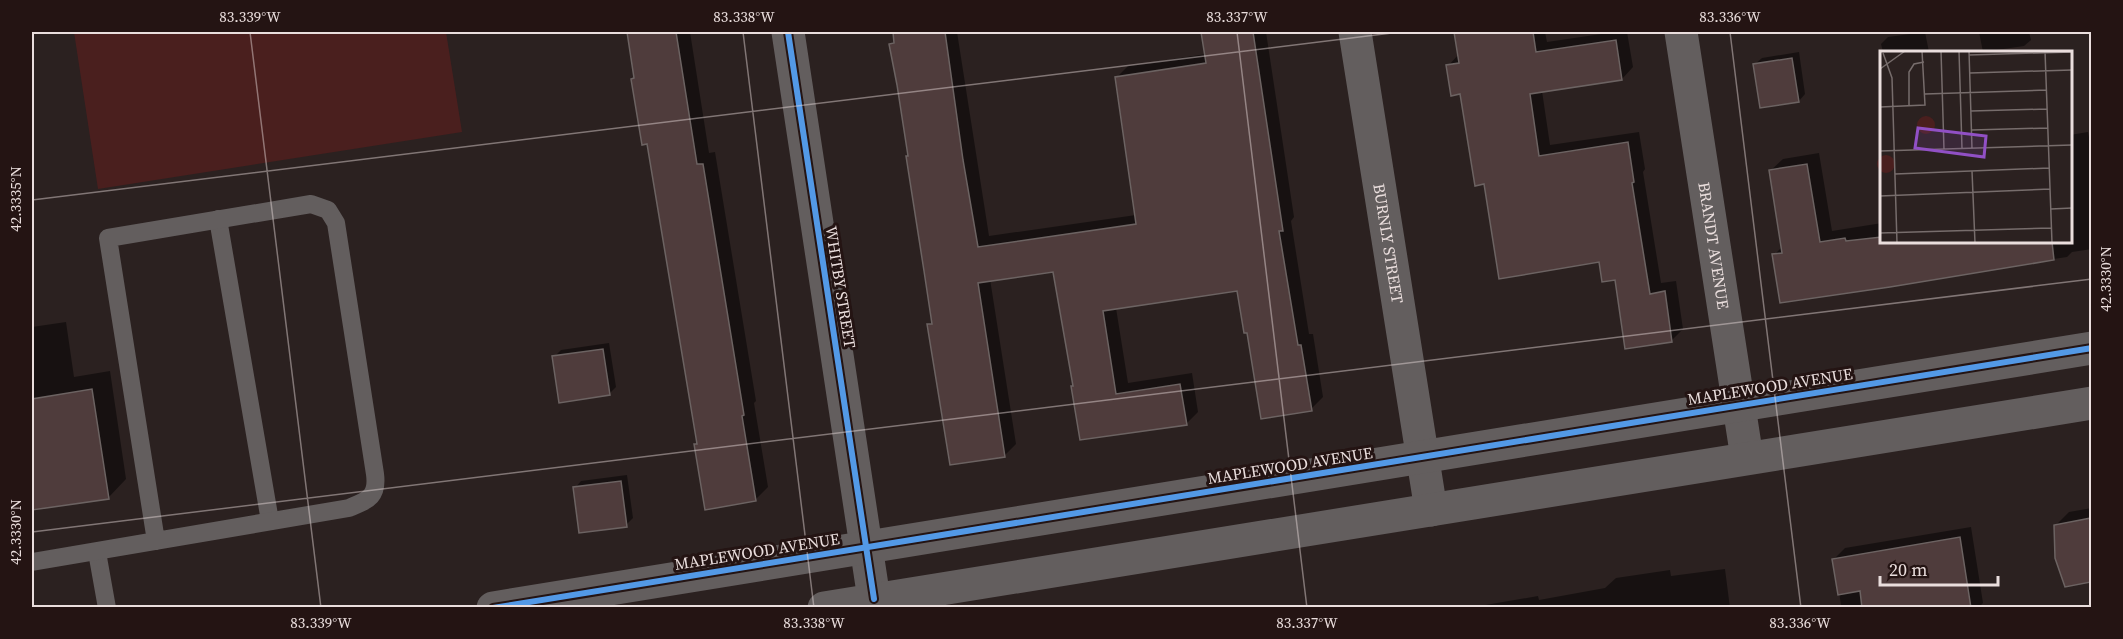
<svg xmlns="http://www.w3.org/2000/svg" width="2123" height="639" font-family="'Source Serif 4',serif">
<rect width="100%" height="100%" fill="#2b2120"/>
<polygon fill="#4a1f1e" points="74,32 446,32 462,132 98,189"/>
<g fill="#0007">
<polygon points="628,32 690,32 709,153 715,152 756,401 754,403 768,487 755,500 696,444 698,442"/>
<polygon points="894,32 957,32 989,236 1136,215 1116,78 1128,66 1206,54 1202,32 1266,32 1294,217 1291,221 1309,334 1313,334 1323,397 1311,409 1248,331 1238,289 1116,308 1128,383 1192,373 1198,412 1186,424 1074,385 1054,270 990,279 1016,444 1005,455 929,325 933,321 891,44 895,40"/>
<polygon points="1456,32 1545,32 1547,42 1615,32 1627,32 1633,67 1622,79 1542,91 1550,145 1639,132 1645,169 1643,172 1661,283 1676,281 1683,329 1672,340 1600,261 1486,183 1462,92 1448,66 1459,54"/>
<polygon points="1925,32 1929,52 1883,52 1881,44 1888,37"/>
<polygon points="1979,32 2029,32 2031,40 2024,46 1983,52"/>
<polygon points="1799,52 1805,94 1799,101 1755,64 1762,58"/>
<polygon points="2088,132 2092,153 2092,249 2072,252 2067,257 1961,273 1774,255 1782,247 1770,171 1783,159 1819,153 1832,231 1882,223 1882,242 2070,242 2070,135"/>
<polygon points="66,322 74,377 110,371 126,479 108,498 32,509 32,327"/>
<polygon points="609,343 616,387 609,394 554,357 561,350"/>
<polygon points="627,475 633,518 626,525 575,488 581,481"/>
<polygon points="2092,508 2092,581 2066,585 2055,526 2069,512"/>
<polygon points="1971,527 1983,603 1978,608 1823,608 1841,605 1834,559 1845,548"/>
<polygon points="1725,569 1730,608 1468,608 1538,596 1539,600 1605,588 1616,578 1670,570 1671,576"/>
</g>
<g fill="#4f3c3c" stroke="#6c6362" stroke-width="1.5">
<polygon points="627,32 676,32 697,164 703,164 744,415 742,416 756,501 705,510 694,444 697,444 647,144 642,145 631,79 634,78"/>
<polygon points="893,32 945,32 963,160 978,247 1136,224 1115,77 1206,63 1201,32 1253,32 1283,231 1279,231 1298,345 1301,345 1312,411 1261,419 1247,333 1244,333 1237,291 1103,311 1116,394 1180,384 1187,425 1080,440 1071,386 1073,386 1053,272 978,283 1005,457 950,465 927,324 932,324 924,271 906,156 908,156 897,85 889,44 894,43"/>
<polygon points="1454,32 1533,32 1536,52 1616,40 1622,80 1530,94 1539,156 1628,142 1634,182 1632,183 1650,294 1665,291 1672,342 1625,349 1615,280 1602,282 1599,262 1499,279 1484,184 1475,186 1460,94 1451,96 1446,65 1459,63"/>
<polygon points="1792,58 1799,102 1760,108 1753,64"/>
<polygon points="1807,164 1820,242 1845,238 1846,241 1881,237 1881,242 2052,242 2054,260 1890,287 1780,303 1772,254 1782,253 1769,170"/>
<polygon points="603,349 610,395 559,403 552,356"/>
<polygon points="92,389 109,499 32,510 32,399"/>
<polygon points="621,481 627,527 579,533 573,487"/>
<polygon points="2091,518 2091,582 2065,587 2055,558 2054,525"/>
<polygon points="1960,537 1971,608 1862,608 1860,591 1838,595 1832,559"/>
</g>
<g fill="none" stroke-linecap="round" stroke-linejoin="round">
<g stroke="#635e5e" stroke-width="18">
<polyline points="218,219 270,521"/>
<polyline points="97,552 107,608"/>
<path d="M32 562 349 508C368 500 378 497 375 474L336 223 328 210 311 204 108 238 156 541"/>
</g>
<g stroke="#635e5e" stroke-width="33">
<polyline points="788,32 874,599"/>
<path id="s1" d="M1355 32 1431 510"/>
<path id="s2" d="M1681 32 1747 458"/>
</g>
<g stroke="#635e5e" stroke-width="33">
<polyline points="493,608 2092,348"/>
<polyline points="824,608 2092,403"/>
</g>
<defs>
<g id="cycleway">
<polyline points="788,32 874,599"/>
<polyline points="493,608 2092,348"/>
</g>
</defs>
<use href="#cycleway" stroke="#241413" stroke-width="10"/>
<use href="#cycleway" stroke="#5399e6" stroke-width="6"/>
</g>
<path fill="none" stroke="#eadedd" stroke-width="1.5" stroke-opacity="0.45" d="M250 32 321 608M743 32 814 608M1237 32 1307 608M1730 32 1801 608M32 200 1400 32M32 532 2092 279"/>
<g text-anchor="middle" stroke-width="6" stroke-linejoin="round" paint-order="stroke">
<g font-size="16" fill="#eadedd" stroke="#241413">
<text dy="6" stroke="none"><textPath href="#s1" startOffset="214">BURNLY STREET</textPath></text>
<text dy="6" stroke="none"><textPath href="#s2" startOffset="216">BRANDT AVENUE</textPath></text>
<text transform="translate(841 287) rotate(81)" y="6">WHITBY STREET</text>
<text transform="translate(1770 386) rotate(-9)" y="6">MAPLEWOOD AVENUE</text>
<text transform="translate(1290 465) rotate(-9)" y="6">MAPLEWOOD AVENUE</text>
<text transform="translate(757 551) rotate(-9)" y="6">MAPLEWOOD AVENUE</text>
</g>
</g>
<g transform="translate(1880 51)">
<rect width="192" height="192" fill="#2b2120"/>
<path d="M37 74a9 9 0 1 1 18 0a9 9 0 1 1-18 0ZM-3 113a9 9 0 1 1 18 0a9 9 0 1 1-18 0Z" fill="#4a1f1e"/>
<path fill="none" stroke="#776d6c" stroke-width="1.5" d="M61 0 64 99M79 0 82 98M89 0 92 98M165 0 172 192M3 2 12 27 17 192M89 4 192 1M0 18 25 0M90 22 192 19M45 43 167 39M29 55V21L34 13 44 11M0 56 45 54 42 0M91 60 167 58M92 79 168 77M0 100 192 94M92 120 95 192M15 123 169 117M0 145 170 138M171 158 192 157M0 182 171 177"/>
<path fill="#9150c5" fill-opacity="0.15" stroke="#9150c5" stroke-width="3" d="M38 77 106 85 104 106 35 97Z"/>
<rect width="192" height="192" fill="none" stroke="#eadedd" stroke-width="3"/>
</g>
<rect width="2123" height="639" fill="none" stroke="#241413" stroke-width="66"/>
<path d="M1880 576v9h118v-9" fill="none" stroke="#eadedd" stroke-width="3"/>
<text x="1889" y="576" font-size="18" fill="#eadedd" stroke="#241413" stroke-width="4.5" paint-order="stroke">20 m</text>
<rect x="33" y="33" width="2057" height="573" fill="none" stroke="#eadedd" stroke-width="2"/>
<g font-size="15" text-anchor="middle" fill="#eadedd">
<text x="250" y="22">83.339°W</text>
<text x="744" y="22">83.338°W</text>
<text x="1237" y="22">83.337°W</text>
<text x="1730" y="22">83.336°W</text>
<text transform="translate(16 199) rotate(-90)" y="5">42.3335°N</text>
<text transform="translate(2106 279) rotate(-90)" y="5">42.3330°N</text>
<text transform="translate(16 532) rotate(-90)" y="5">42.3330°N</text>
<text x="321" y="628">83.339°W</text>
<text x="814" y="628">83.338°W</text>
<text x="1307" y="628">83.337°W</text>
<text x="1800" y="628">83.336°W</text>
</g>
</svg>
